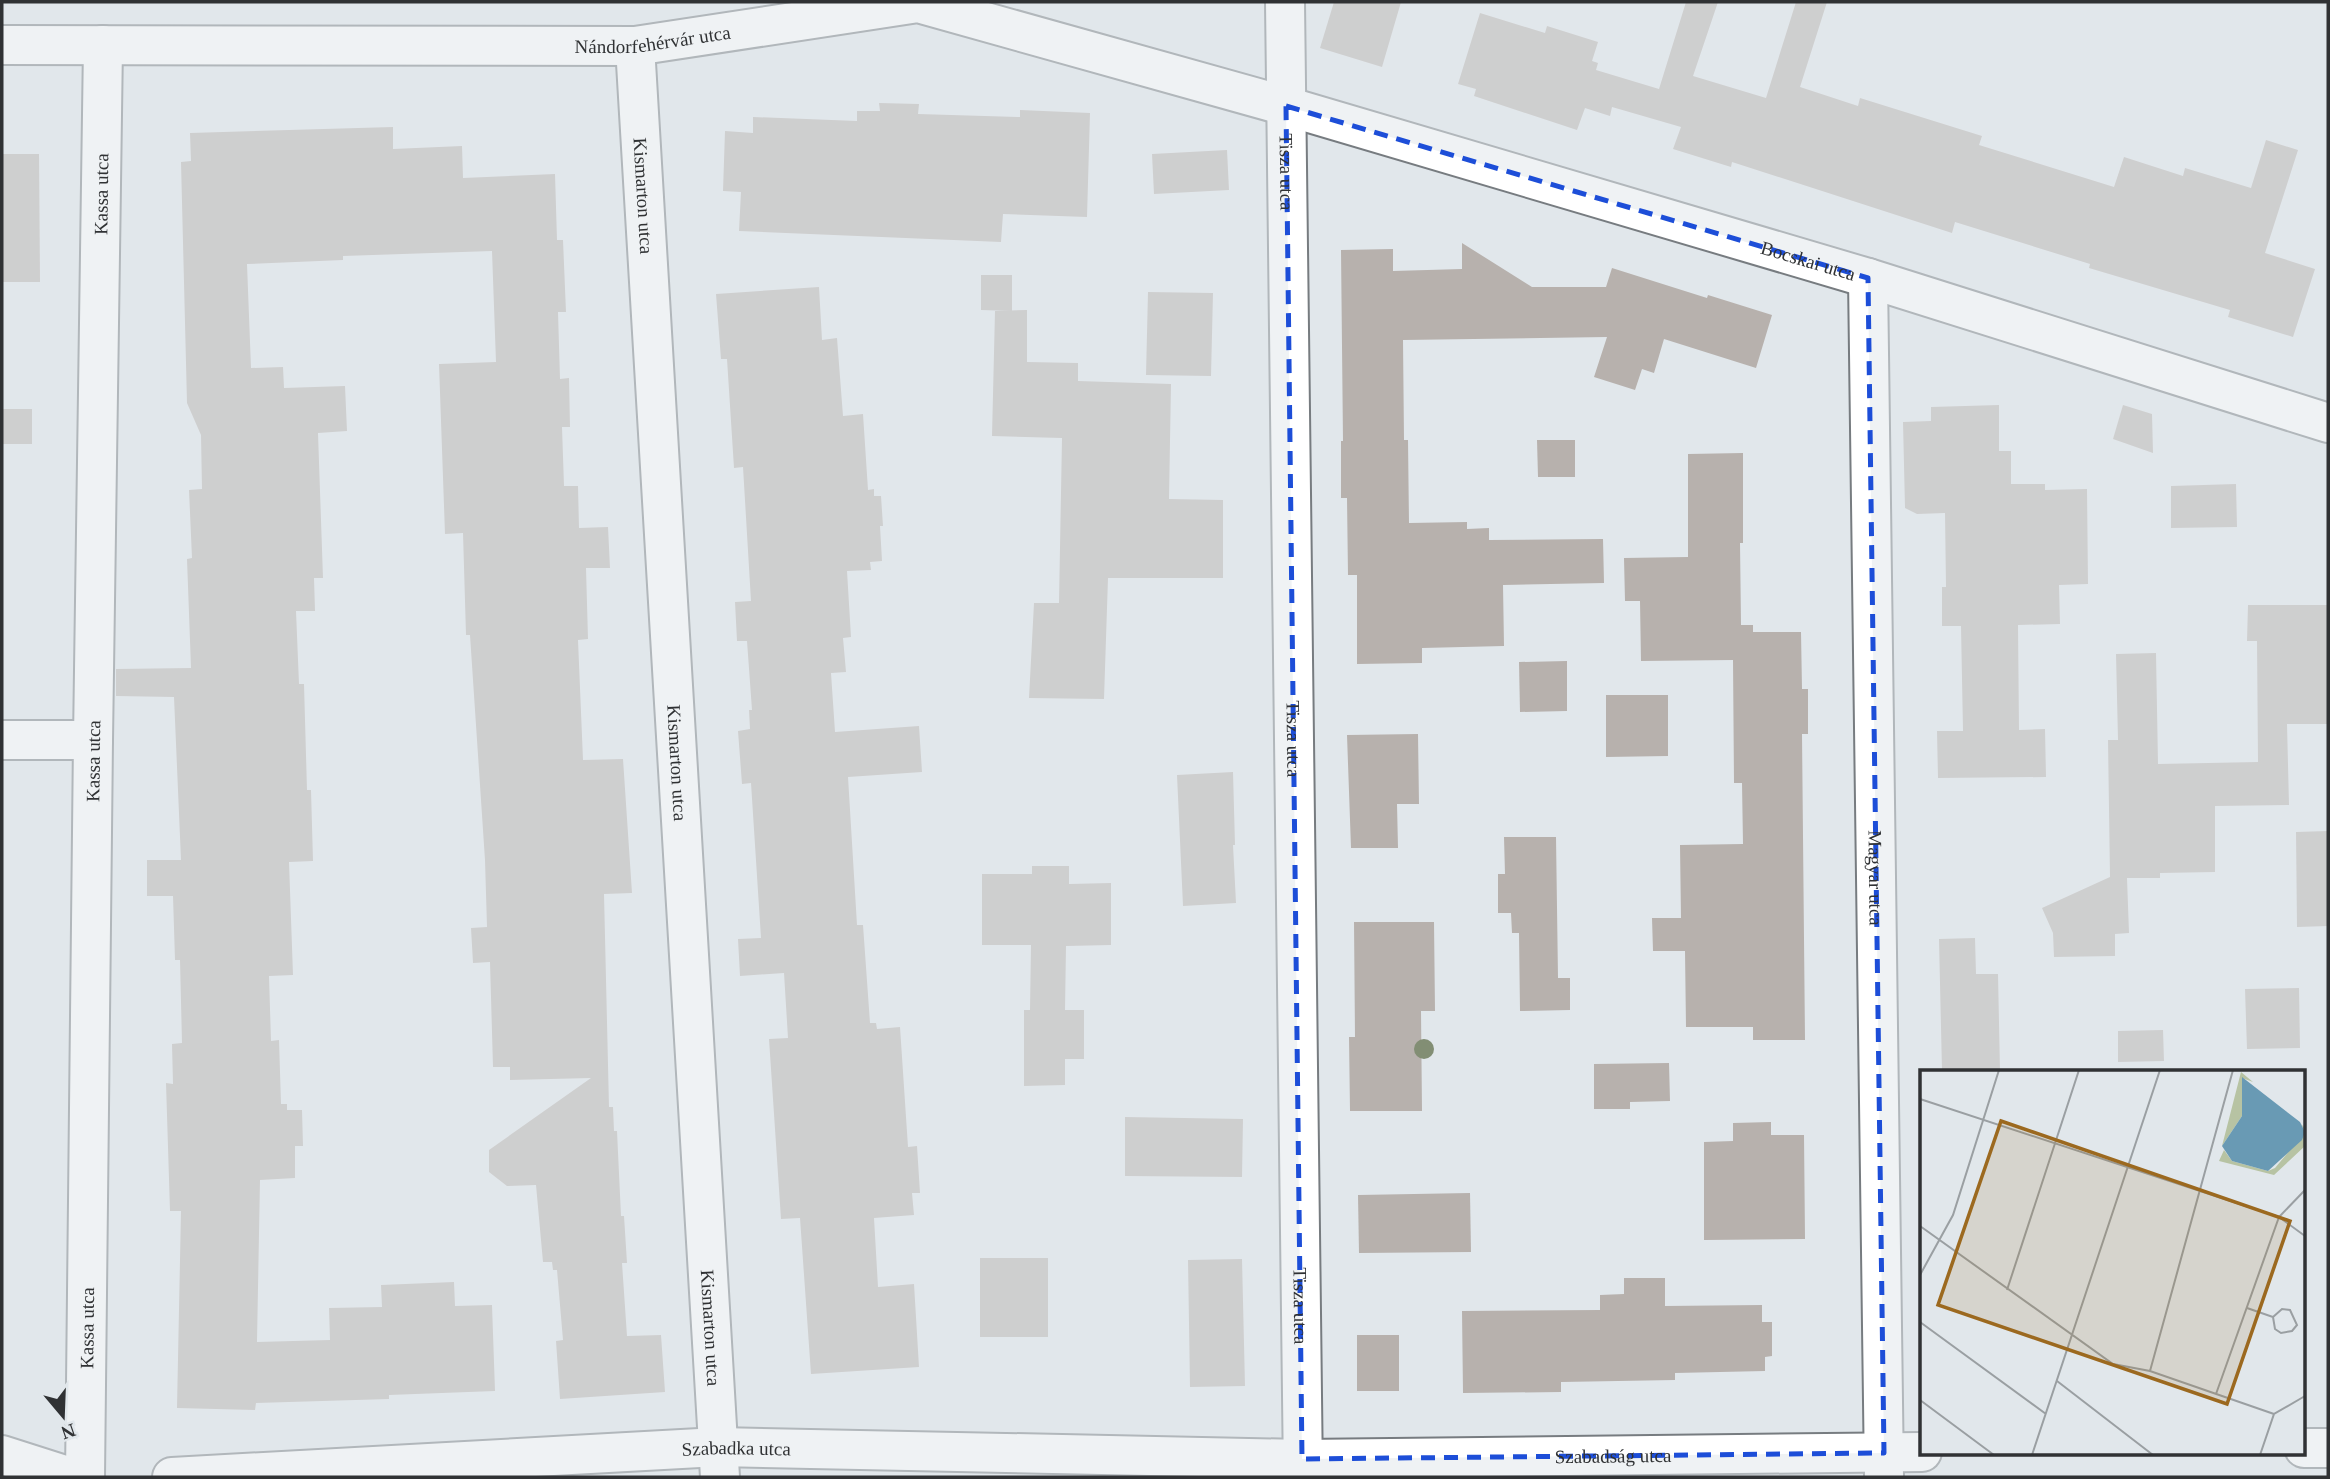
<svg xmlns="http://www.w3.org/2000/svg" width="2330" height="1479" font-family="Georgia,serif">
<rect width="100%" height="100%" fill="#e1e7eb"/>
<g fill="#b7b1ad">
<polygon points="1334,2 1401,2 1382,67 1320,48"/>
<polygon points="1686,2 1718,2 1693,76 1766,98 1796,2 1827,2 1800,87 1858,106 1860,98 1982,136 1979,145 2114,187 2124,157 2183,176 2185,168 2251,188 2266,140 2298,150 2265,253 2315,269 2293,337 2228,317 2230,310 2089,268 2090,264 1955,222 1952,233 1732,162 1731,167 1673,149 1681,127 1612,107 1610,116 1585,108 1577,130 1474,96 1476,89 1458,84 1480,13 1545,33 1547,26 1598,42 1592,61 1598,63 1596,70 1659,89"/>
<polygon points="879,103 919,104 918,114 1020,117 1020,110 1090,113 1087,217 1003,214 1001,242 739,231 741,192 723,191 725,131 753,133 753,117 857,121 857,111 880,111"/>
<polygon points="393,127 393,149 462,146 463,178 555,174 557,240 563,240 566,312 558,312 560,379 569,378 570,427 562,427 564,486 578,486 579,528 608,527 610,568 586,568 588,639 578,640 583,760 623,759 632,893 604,894 609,1107 613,1107 614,1131 617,1131 621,1216 624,1216 627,1263 622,1263 627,1336 661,1335 665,1392 560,1399 556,1341 563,1340 557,1270 553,1270 552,1262 543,1262 536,1185 507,1186 489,1172 489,1150 591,1078 510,1080 510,1067 493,1067 490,962 473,963 471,928 487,927 485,860 470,635 466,635 463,533 445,534 439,364 496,362 492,251 343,256 343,260 247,264 251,368 283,367 284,388 345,386 347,431 318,433 323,578 314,578 315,611 296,611 299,684 304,684 307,790 311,790 313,861 289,862 293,975 269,976 271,1041 279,1040 281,1104 287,1104 287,1110 302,1110 303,1146 295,1146 295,1178 260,1180 257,1342 330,1340 329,1308 382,1307 381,1285 454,1282 455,1306 492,1305 495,1391 389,1395 389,1399 256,1403 255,1410 177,1408 181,1211 170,1211 166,1083 173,1084 172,1044 182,1043 180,960 175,960 173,896 147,896 147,860 181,860 174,697 116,696 116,669 191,668 187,559 192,558 189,490 202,489 201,435 187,403 181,162 191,161 190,133"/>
<polygon points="1227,150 1229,190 1154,194 1152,154"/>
<polygon points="2,154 39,154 40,282 2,282"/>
<polygon points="1462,243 1532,287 1606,287 1612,268 1707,298 1708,295 1772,315 1756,368 1664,339 1654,373 1642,369 1635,390 1594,377 1607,337 1403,340 1404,440 1408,440 1409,523 1467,522 1467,529 1489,528 1489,540 1603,539 1604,583 1503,585 1504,646 1422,648 1422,663 1357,664 1357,575 1348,575 1347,498 1341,498 1341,441 1343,441 1341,250 1393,249 1393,271 1462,269"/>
<polygon points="981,275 1012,275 1012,311 981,310"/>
<polygon points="819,287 822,340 837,338 843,416 863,414 868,490 874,489 874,496 881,496 883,526 880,526 882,561 870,562 871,570 847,571 851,637 843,638 846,672 831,673 835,732 919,726 922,772 848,777 857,925 863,925 870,1023 876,1023 877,1029 900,1027 908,1147 917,1146 920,1193 912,1193 914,1215 874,1218 878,1287 914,1284 919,1367 811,1374 800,1218 781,1219 769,1039 788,1038 784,973 740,976 738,939 761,938 751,783 742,784 738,731 750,729 749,710 752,710 747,641 737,641 735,602 751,601 743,467 734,468 727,359 721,359 716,294"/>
<polygon points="1148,292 1213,293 1211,376 1146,375"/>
<polygon points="1027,310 1027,362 1078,363 1078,381 1171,384 1169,499 1223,500 1223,578 1108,578 1104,699 1029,698 1034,603 1059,603 1062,438 992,436 995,311"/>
<polygon points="1999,405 1999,451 2011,451 2011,484 2045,484 2045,490 2087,489 2088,584 2059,585 2060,624 2018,625 2019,730 2045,729 2046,777 1938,778 1937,731 1963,731 1961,626 1942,626 1942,587 1946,587 1945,513 1917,514 1905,508 1903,422 1931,421 1931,407"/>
<polygon points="2123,405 2152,414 2153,453 2113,439"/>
<rect x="2" y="409" width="30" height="35"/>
<polygon points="1537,440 1575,440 1575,477 1538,477"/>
<polygon points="1743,453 1743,543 1740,543 1741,625 1753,625 1753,632 1801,632 1802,689 1808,689 1808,734 1802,734 1805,1040 1753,1040 1753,1027 1686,1027 1685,951 1653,951 1652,918 1681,918 1680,845 1743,844 1742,783 1734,783 1733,660 1641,661 1640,601 1625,601 1624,558 1688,557 1688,454"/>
<polygon points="2236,484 2237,527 2171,528 2171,486"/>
<polygon points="2248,605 2328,605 2328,724 2287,724 2289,805 2215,806 2215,872 2160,873 2160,878 2127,878 2129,933 2115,934 2115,956 2054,957 2053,933 2042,908 2110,877 2108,740 2118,740 2116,654 2156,653 2158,764 2258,762 2257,641 2247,641"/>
<polygon points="1567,661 1567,711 1520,712 1519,662"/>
<polygon points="1606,695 1668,695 1668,756 1606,757"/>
<polygon points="1418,734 1419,804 1397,804 1398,848 1351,848 1347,735"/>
<polygon points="1233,772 1235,845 1233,845 1236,903 1183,906 1177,775"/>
<polygon points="2328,831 2328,926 2297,927 2296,832"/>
<polygon points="1504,837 1556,837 1558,978 1570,978 1570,1010 1520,1011 1519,933 1512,933 1511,913 1498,913 1498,874 1505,874"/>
<polygon points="1032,866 1069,866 1069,884 1111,883 1111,945 1066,946 1065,1010 1084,1010 1084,1059 1065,1059 1065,1085 1024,1086 1024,1010 1030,1010 1031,945 982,945 982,874 1032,874"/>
<polygon points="1354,922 1434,922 1435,1011 1421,1011 1422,1111 1350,1111 1349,1037 1355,1037"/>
<polygon points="1975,938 1976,974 1998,974 2000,1071 1942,1071 1939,939"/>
<polygon points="2299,988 2300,1048 2247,1049 2245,989"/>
<polygon points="2163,1030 2164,1061 2118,1062 2118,1031"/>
<polygon points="1669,1063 1670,1101 1630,1102 1630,1109 1594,1109 1594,1064"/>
<polygon points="1125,1117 1243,1119 1242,1177 1125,1176"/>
<polygon points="1771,1122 1771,1135 1804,1135 1805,1239 1704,1240 1704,1142 1733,1141 1733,1123"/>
<polygon points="1470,1193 1471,1252 1359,1253 1358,1195"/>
<rect x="980" y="1258" width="68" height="79"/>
<polygon points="1242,1259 1245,1386 1190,1387 1188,1260"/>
<polygon points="1624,1278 1665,1278 1665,1306 1762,1305 1762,1322 1772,1322 1772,1356 1765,1357 1765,1371 1675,1373 1675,1380 1561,1382 1561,1392 1463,1393 1462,1311 1600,1310 1600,1295 1624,1294"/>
<rect x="1357" y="1335" width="42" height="56"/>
</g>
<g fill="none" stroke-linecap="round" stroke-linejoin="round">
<defs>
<g id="minor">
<path id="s1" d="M1285 2 1303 1477"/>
<path id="s2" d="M2 45 635 46 918 3 1286 106 1868 278 2328 423"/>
<path id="s3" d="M635 46 720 1477"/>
<path id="s4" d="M1868 278 1884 1476"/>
<polyline points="2,740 93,740"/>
<polyline points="2304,1448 2328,1448"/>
<polyline points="2,1455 71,1477"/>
<path id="s5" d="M85 1477 93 740 103 45"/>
<path id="s6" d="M172 1477 718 1447 1302 1459 1922 1452"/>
</g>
</defs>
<use href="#minor" stroke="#777c80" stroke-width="42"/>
<use href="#minor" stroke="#fff" stroke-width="38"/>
</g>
<circle fill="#828e74" cx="1424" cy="1049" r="10"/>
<path d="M0 0H2330V1479H0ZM1286 106 1868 278 1884 1453 1302 1459Z" fill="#e1e7eb" fill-opacity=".55" fill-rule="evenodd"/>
<path fill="none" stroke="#1d4ed8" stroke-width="5" stroke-dasharray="14 9" stroke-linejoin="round" d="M1286 106 1868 278 1884 1453 1302 1459Z"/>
<g text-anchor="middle" stroke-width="5" stroke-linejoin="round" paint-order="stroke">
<g font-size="19" fill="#303234" stroke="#e1e7eb">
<text dy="7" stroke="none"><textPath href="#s2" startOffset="651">Nándorfehérvár utca</textPath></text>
<text dy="7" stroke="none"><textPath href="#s1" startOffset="170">Tisza utca</textPath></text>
<text dy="7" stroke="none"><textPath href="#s5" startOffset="1283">Kassa utca</textPath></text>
<text dy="7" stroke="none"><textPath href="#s3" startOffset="150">Kismarton utca</textPath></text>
<text dy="7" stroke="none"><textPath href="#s2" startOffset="1846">Bocskai utca</textPath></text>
<text dy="7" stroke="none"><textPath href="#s1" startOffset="737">Tisza utca</textPath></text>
<text dy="7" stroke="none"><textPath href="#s5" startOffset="716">Kassa utca</textPath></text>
<text dy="7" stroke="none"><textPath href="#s3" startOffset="718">Kismarton utca</textPath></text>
<text dy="7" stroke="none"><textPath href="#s4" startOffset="600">Magyar utca</textPath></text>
<text dy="7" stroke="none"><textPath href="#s1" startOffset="1304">Tisza utca</textPath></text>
<text dy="7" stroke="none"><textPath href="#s5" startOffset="149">Kassa utca</textPath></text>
<text dy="7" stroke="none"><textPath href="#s3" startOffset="1284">Kismarton utca</textPath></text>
<text dy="7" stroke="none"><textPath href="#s6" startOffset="565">Szabadka utca</textPath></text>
<text dy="7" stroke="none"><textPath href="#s6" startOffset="1442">Szabadság utca</textPath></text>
</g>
</g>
<g transform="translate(1920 1070)">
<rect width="385" height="385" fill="#e1e7eb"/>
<path d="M321 2 333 12 322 8V46L302 76ZM381 54 385 58V76L354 105 299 91 304 80 312 91 348 101 355 98 385 62Z" fill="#b7c3a3"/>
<path d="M322 7 380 52 385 62 382 70 348 101 312 91 302 76 322 46Z" fill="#699ab4"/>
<path fill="none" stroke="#9a9fa2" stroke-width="2" d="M0 29 359 147 385 166M0 156 193 294 230 301 354 344M0 205 33 145 79 0M87 220 159 0M327 238 353 247 355 259 361 263 372 261 377 255 370 240 362 239 353 247M0 252 126 344M230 301 313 0M137 311 233 385M296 324 359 147 385 120M0 330 74 385M112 385 240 0M340 385 354 344 385 326"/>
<path fill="#9c691f" fill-opacity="0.15" stroke="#9c691f" stroke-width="3.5" d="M81 51 370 151 307 334 18 235Z"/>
<rect width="385" height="385" fill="none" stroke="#303234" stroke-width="3.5"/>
</g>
<rect width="2330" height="1479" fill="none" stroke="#303234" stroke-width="7"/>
<g transform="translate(63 1416) rotate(161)" stroke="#e1e7eb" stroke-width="5" paint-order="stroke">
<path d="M0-5L12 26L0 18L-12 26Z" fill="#303234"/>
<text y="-10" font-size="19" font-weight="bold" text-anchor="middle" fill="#303234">N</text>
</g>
</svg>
